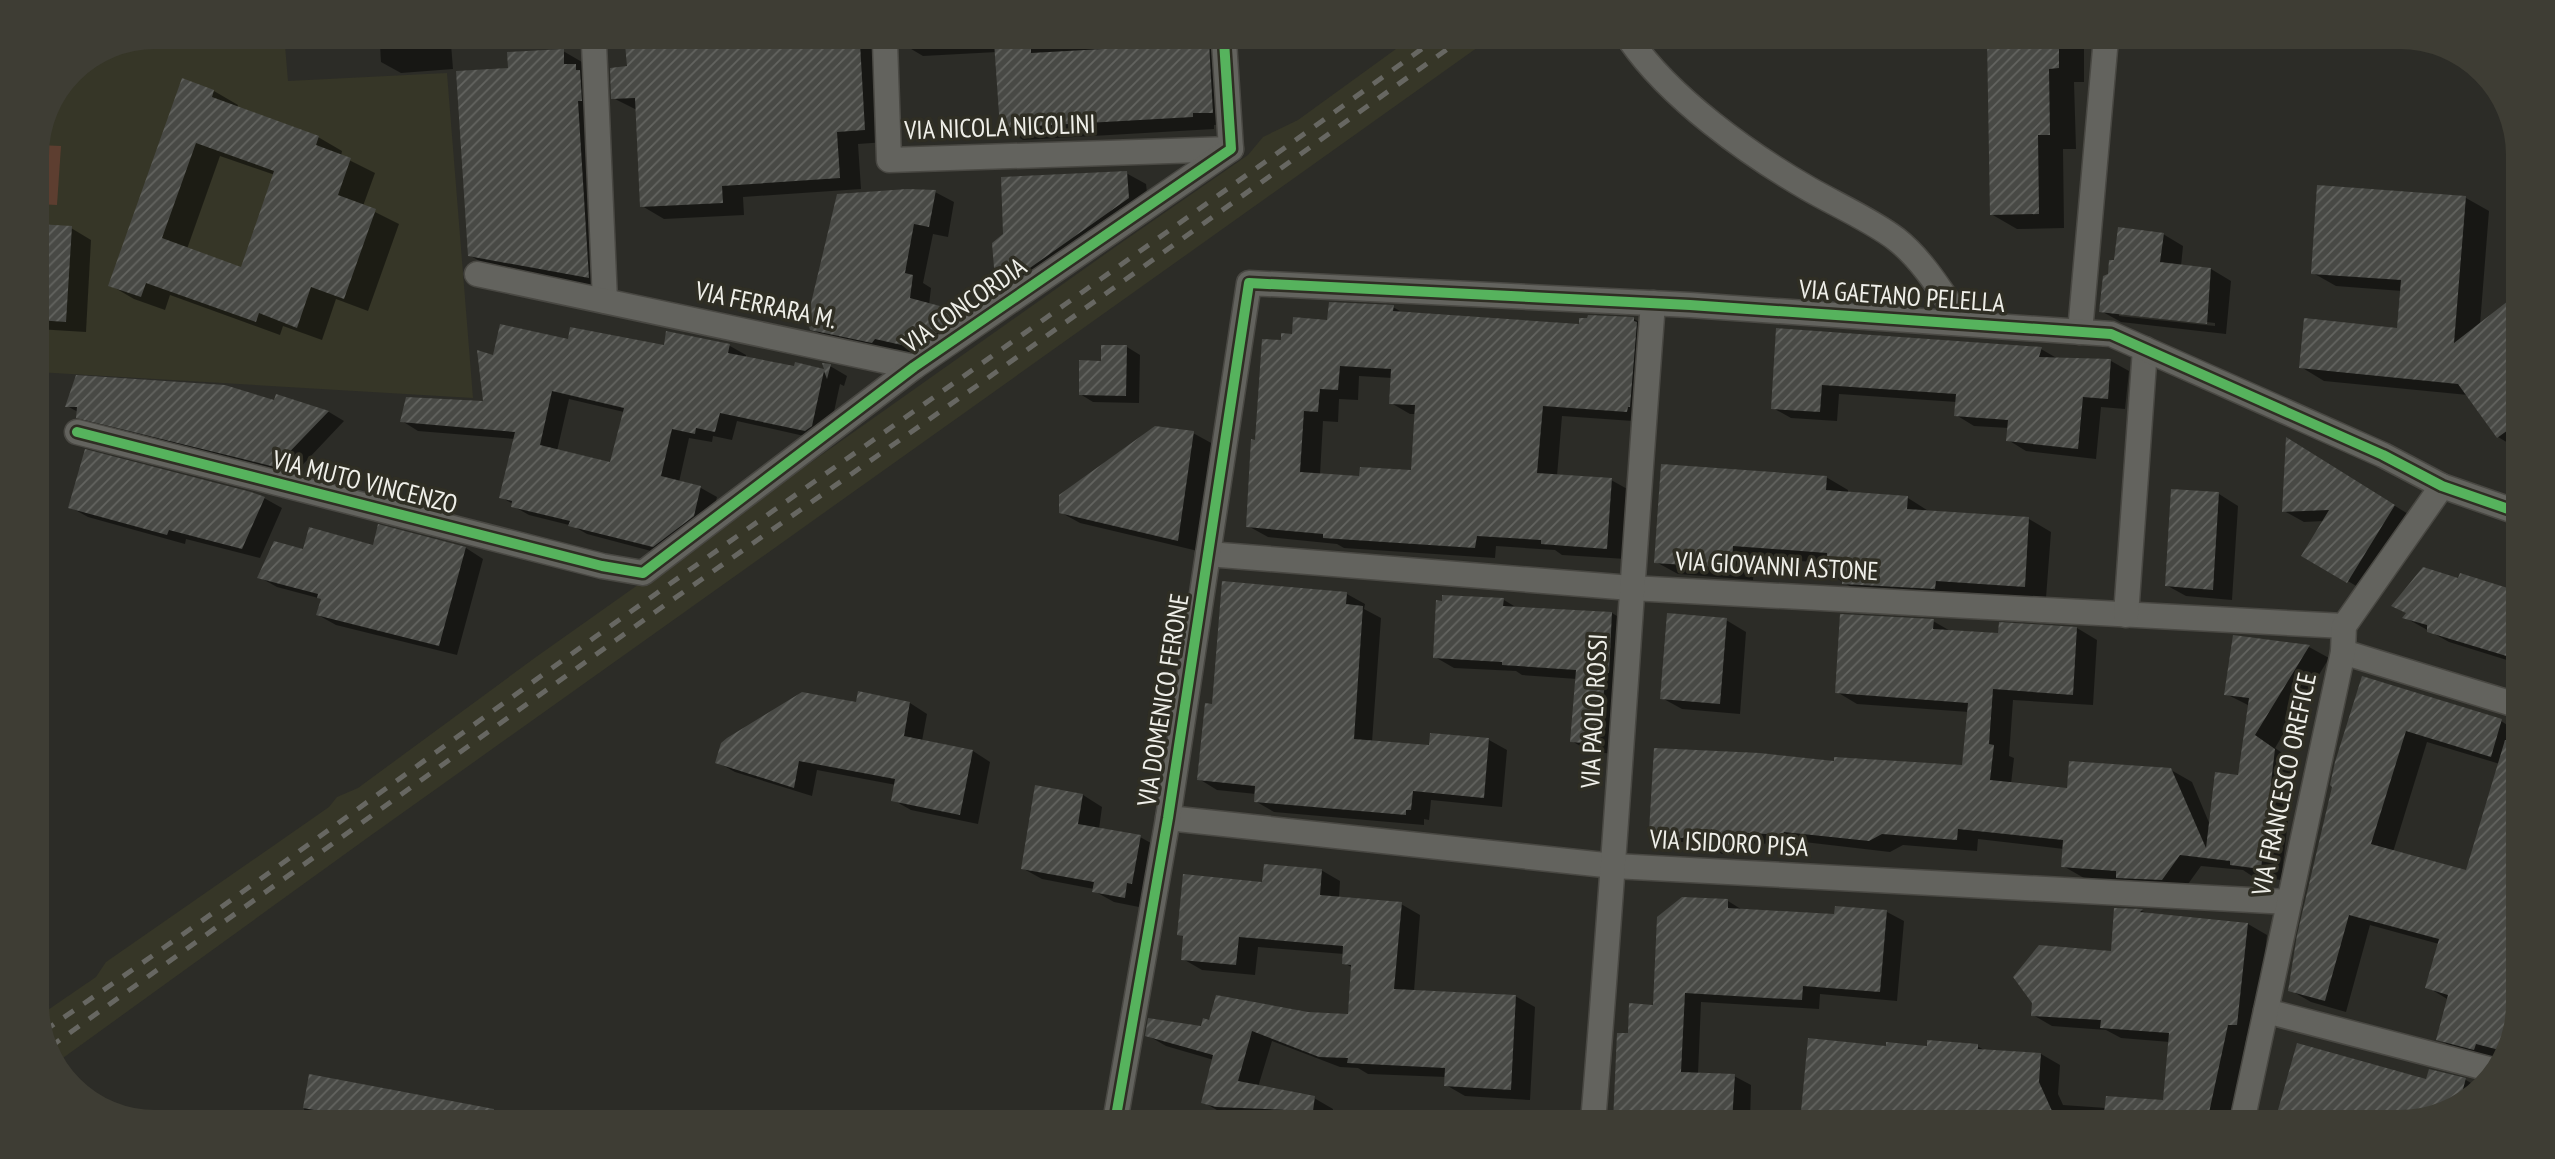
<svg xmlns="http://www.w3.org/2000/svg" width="2555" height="1159" font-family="'PT Sans Narrow',sans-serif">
<defs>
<pattern id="building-hatch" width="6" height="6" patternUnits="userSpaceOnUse" patternTransform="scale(1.75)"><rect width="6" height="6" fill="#484945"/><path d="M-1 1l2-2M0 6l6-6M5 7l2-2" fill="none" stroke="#636460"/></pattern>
</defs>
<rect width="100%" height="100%" fill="#2c2c27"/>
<g fill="#363627">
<polygon points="1488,40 370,836 56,1063 39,1016 96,977 106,962 329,807 337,797 358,788 536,657 1118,245 1248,155 1263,137 1298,120 1407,41"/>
<polygon points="285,45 288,81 447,73 473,398 37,372 37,148 72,71 110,46"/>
</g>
<polygon fill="#5d3e30" points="38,145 61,146 57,205 37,204"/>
<g fill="#0007" fill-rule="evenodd">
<polygon points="1989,38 2084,38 2084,82 2074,82 2076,149 2063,149 2064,228 2017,229 1991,214"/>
<polygon points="1230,41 1234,124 1214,125 1214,129 1023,140 1001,127 997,52 923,56 901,43 894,48 886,142 858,144 861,189 743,197 744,215 664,219 642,206 637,110 613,98 629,68 627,44"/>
<polygon points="451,44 453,69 401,73 381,62 380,45"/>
<polygon points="563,51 582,62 582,69 594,76 607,288 488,266 469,255 509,69"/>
<path d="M214 91 238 105 237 108 318 137 342 151 341 156 375 173 363 206 399 224 368 311 336 299 322 340 283 326 280 335 170 295 165 310 134 299 110 285ZM220 156 275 175 242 269 187 249Z"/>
<polygon points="1126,173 1146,184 1149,210 1017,302 998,291 994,244"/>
<polygon points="935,192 954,202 948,237 933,234 923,283 931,288 929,305 965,315 983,325 935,358 895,349 892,353 831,340 812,329"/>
<polygon points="2466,198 2489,211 2480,325 2517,296 2515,447 2498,437 2468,395 2324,381 2301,367 2398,330 2402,291 2336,286 2313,273"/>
<polygon points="37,226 71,228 91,240 86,332 37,329"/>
<path d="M2163 234 2183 246 2181 266 2211 269 2231 281 2226 334 2121 322 2101 311 2109 276ZM2119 312 2215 323V326L2119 316Z"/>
<path d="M1393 307 1405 314 1581 325 1634 319 1653 330 1647 422 1562 416 1557 476 1611 480 1631 491 1626 559 1562 555 1555 550 1496 546 1495 558 1344 548 1337 544 1268 537 1248 526 1257 442 1282 342 1329 322ZM1359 376 1392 378 1391 403 1410 414H1416L1413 471 1361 478 1320 475 1323 421 1338 422 1339 399 1358 400Z"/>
<polygon points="1778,330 2041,349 2060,360 2111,361 2129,371 2125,409 2101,407 2096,459 2026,451 2008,440 2009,428 1974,426 1956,415 1957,402 1839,394 1837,421 1791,418 1773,408"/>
<path d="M667 333 730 346 746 355V358L795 368 796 364 827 371 830 366 847 376 844 386 840 384 829 435 822 440 737 421 732 440 713 436 712 442 689 438 679 482 701 488 717 497 710 525 670 556 587 534 573 526 529 515 513 506V504L501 497 515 439 418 431 402 421 485 403 494 357 570 341 665 347ZM569 399 624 412 612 464 557 451Z"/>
<polygon points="1127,347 1140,355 1139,403 1093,402 1080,394 1102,363"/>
<polygon points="277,396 329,412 344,421 292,476 94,426 78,417 78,412 67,406 276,402"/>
<polygon points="1193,433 1213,444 1198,551 1080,523 1060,512"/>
<polygon points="2306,451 2413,517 2368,593 2304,555 2324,521 2304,522 2284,511"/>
<polygon points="1826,477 1848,490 1848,493 1908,498 1930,512 2029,519 2051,532 2046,598 1957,592 1957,601 1866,596 1828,573 1828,563 1755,558 1753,580 1678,574 1656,562"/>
<polygon points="2219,494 2238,506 2232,600 2186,596 2166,585"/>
<polygon points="264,498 282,508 260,558 186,539 185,544 88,517 70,507"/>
<polygon points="380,526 466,548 483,559 457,655 336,625 318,615 322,599 277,587 259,577 305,552 374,547"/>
<polygon points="2459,581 2514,591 2513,668 2509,666 2510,661 2449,642 2404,617"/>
<polygon points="1347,594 1365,604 1364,609 1381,618 1372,742 1431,747 1489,740 1507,750 1502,807 1431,800 1429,820 1424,819 1424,825 1274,812 1255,801 1256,794 1217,790 1199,779 1214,706"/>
<polygon points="1504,600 1519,609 1612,613 1630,624 1617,754 1590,752 1572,741 1577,679 1522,675 1516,671 1454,668 1435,657"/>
<polygon points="1726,620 1746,632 1740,714 1682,709 1662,698"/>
<polygon points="1933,621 1952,632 2000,635 2077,628 2097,640 2093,705 2013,700 2009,756 2014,758 2011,784 2069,790 2171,770 2192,782 2210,825 2240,777 2250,706 2226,694 2234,637 2309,647 2329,658 2275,748 2295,762 2281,880 2252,876 2243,870 2201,866 2183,891 2125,881 2084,878 2063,866 2064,849 1978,839 1977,851 1903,845 1890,852 1804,842 1803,845 1749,843 1749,855 1722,854 1711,848 1702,849 1690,842 1672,842 1651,830 1835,763 1964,767 1969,712 1857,704 1837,692"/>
<polygon points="2363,679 2501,721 2512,728 2511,865 2494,860 2500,764 2427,742 2393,852 2491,925 2510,930 2509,1050 2503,1057 2497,1055 2495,1060 2459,1051 2438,1039 2449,1000 2427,987 2439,944 2370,925 2346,1012 2311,1002 2290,990"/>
<polygon points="910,703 927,714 922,741 973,751 990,762 978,824 911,810 893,800 896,785 817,770 812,796 735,772 717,762 857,704"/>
<polygon points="1037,787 1083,795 1102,807 1099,829 1140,837 1160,848 1144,908 1114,902 1094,891 1094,889 1042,879 1022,868"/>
<polygon points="1321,870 1340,881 1339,898 1401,904 1420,915 1414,991 1515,996 1535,1007 1530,1100 1465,1096 1446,1085 1446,1077 1368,1074 1358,1068 1340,1067 1272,1041 1258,1087 1314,1098 1333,1109 1332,1121 1237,1117 1222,1113 1203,1102 1214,1060 1166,1046 1147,1035 1308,1014 1350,1016 1353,968 1344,963 1344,954 1258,947 1255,975 1202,970 1183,959 1185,938 1179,934 1264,884"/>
<polygon points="1728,901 1744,911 1836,916 1887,912 1904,921 1897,1001 1820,994 1819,1009 1701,1002 1698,1074 1734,1076 1751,1085 1750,1122 1614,1122 1618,1035 1629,1035 1654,1007"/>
<polygon points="2115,909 2142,911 2150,915 2248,924 2267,935 2256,1035 2247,1035 2230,1122 1805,1122 1802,1120 1887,1048 1977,1046 1986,1051 2041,1054 2060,1065 2058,1094 2063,1105 2106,1108 2165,1101 2170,1042 2121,1038 2106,1030 2052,1026 2033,1015 2112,953"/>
<polygon points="2430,1071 2466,1080 2478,1087 2466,1102 2400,1122 2289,1122 2278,1116 2427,1081"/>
<polygon points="310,1076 475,1116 474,1122 302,1122"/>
<polygon points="268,1118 291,1122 267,1122"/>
</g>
<g fill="url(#building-hatch)" fill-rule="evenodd">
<polygon points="1987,38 2059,38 2059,68 2049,69 2050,135 2038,135 2039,214 1990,215"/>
<polygon points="1209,41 1213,113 1193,113 1193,117 1000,128 994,42 1031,42 1031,53 1157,46 1156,42"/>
<polygon points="860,43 865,130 837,132 840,178 722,186 723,203 640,207 635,98 611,99 610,68 627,66 625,44"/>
<polygon points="564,49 564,64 576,64 576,70 580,70 582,101 578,101 589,278 468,256 456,71 508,68 507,52"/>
<path d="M182 78 214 90 212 97 319 136 316 145 351 158 338 195 376 209 344 299 311 287 297 328 259 313 256 322 146 283 141 297 108 286ZM196 143 274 171 241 267 162 238Z"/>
<polygon points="1127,171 1129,198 996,292 992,243 1003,234 1001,177"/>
<polygon points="2317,185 2466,196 2454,343 2517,294 2515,425 2497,438 2458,384 2299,368 2304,318 2397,328 2401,280 2311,274"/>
<polygon points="907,189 936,190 929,227 914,224 905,273 913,275 910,298 966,313 915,348 875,339 872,343 810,330 807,320 837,194"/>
<polygon points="37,224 72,226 66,322 37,320"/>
<polygon points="2118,227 2164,233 2160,262 2211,268 2207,324 2099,312 2103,276 2108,274 2109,260 2114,260"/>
<path d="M1329 302 1394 305 1393 311 1579 324V318H1587L1588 315 1634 317V321L1637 322 1630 407H1628L1627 412 1543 406 1537 473 1612 478 1607 549 1541 544V540L1477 536 1475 548 1323 538V534L1246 527 1251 439 1255 440 1262 339 1281 340V333L1292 334 1293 317 1327 320ZM1340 366 1391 369 1389 404 1415 405 1411 470 1360 467 1359 476 1300 472 1304 411 1318 412 1320 389 1338 390Z"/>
<path d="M500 324 568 339 570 327 664 345 666 331 730 344 728 353 794 366 795 362 824 369 822 363 831 364 827 379 824 371 812 426 805 431 720 413 715 432 696 428 695 434 672 429 661 476 701 486 694 516 653 547 568 526 570 521 511 507 512 501 499 498 515 432 400 422 406 397 483 401 477 350 493 355ZM552 391 624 408 610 462 540 445Z"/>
<polygon points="1776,328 2042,347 2039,357 2111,359 2108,399 2083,397 2078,449 2006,441 2008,420 1954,416 1956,394 1822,385 1820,412 1771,409"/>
<polygon points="1101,345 1127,345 1126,396 1079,395 1079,360 1101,361"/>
<polygon points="76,375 225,385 274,400 276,394 329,411 275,467 76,418 77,407 65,407"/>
<polygon points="1155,426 1194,431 1178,541 1059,513 1059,495"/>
<polygon points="2286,437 2395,505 2347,583 2301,556 2329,510 2282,512"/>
<polygon points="85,449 251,492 265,497 242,549 169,530 167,535 68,508"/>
<polygon points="1661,464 1827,476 1826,490 1908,496 1907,509 2029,517 2025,587 1936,581 1935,589 1842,584 1842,575 1826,574 1827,553 1733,546 1732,568 1654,563"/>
<polygon points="2171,489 2219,492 2213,590 2165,586"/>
<polygon points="378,524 466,547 439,646 316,615 321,599 317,598 318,594 257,578 274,541 303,549 309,527 373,545"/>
<polygon points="2423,567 2458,578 2460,573 2514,590 2513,658 2427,632 2427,625 2402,618 2406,613 2391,606"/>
<polygon points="1222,581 1347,592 1346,604 1363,606 1354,739 1429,745 1430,733 1489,738 1484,798 1413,791 1411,810 1406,810 1406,815 1254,802 1255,786 1197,780 1205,703 1212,704"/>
<polygon points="1442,595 1504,598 1503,606 1612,612 1609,673 1606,673 1598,744 1570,742 1576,670 1502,665 1502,662 1433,658 1436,600 1442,601"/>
<polygon points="1667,613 1727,618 1720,704 1660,699"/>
<polygon points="1840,614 1934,619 1933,629 1998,633 1999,622 2077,627 2073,695 1993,689 1989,744 1994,745 1990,780 2067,788 2069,761 2171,768 2206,848 2215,772 2238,775 2249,698 2224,695 2233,635 2310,645 2255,735 2275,749 2261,869 2230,865 2230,861 2180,855 2162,880 2116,878 2116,871 2061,867 2063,840 1958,829 1957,840 1882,834 1869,841 1784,832 1783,835 1729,832 1729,845 1699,843 1691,837 1680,838 1667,831 1649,831 1654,748 1760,753 1834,761 1834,757 1962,765 1968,703 1835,693"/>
<polygon points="2362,676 2502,719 2491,757 2406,731 2371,844 2466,870 2505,740 2512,741 2509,1050 2507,1052 2476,1044 2474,1050 2436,1040 2448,995 2425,988 2439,939 2349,915 2325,1001 2288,991 2297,935 2332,787 2330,785 2335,762"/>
<polygon points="858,691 910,702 904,736 973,750 960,815 891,801 895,779 799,761 794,788 715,763 721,743 727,738 802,692 856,702"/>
<polygon points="1035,785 1083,794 1078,824 1141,835 1132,884 1127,883 1125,898 1092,892 1094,882 1021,869"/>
<polygon points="1264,864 1322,869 1320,895 1402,902 1394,989 1516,995 1511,1090 1444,1086 1445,1068 1347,1063 1348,1058 1319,1057 1252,1031 1238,1081 1315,1096 1313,1111 1216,1107 1201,1103 1213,1055 1145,1036 1148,1018 1201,1026 1203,1018 1209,1020 1216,995 1308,1012 1348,1014 1351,965 1342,964 1343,946 1239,937 1236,965 1181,960 1183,936 1177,935 1183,874 1262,882"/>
<polygon points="1682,897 1728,899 1728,908 1834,914 1835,906 1887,910 1880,992 1803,986 1802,1000 1685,993 1681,1072 1735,1074 1732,1122 1613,1122 1617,1033 1628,1033 1629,1003 1653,1005 1657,917"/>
<polygon points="2114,908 2143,909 2140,912 2248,923 2237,1025 2228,1025 2207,1122 2103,1122 2106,1096 2163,1100 2169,1033 2100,1028 2101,1020 2031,1016 2032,1003 2013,977 2039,945 2111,951"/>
<polygon points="1808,1038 1886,1046 1886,1042 1927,1046 1927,1040 1978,1044 1978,1049 2041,1053 2039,1082 2057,1122 1800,1122"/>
<polygon points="2297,1043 2426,1079 2429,1069 2466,1078 2459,1104 2400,1122 2296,1122 2276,1117"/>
<polygon points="309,1074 494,1109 493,1122 381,1122 303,1108"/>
</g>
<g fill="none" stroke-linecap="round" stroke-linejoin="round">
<defs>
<g id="street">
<path d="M1630 40C1670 98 1748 154 1809 189 1835 204 1873 221 1896 239 1923 260 1943 294 1962 322"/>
<polyline points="885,43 889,160 1231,149"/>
<polyline points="594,44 605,301"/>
<polyline points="477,274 914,367"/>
<polyline points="2080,332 2106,38"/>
<polyline points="77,432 602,566 643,573 914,367 1231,149 1224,41"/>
<polyline points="1208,554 1631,588 2344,626"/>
<polyline points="2126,615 2145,349"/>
<polyline points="2343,652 2513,704"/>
<polyline points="1168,818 1614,866 2289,902"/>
<polyline points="2266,1011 2493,1070"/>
<polyline points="1115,1122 1168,818 1249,283 1690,305 2111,334 2383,455 2442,486 2514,511"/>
<path d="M1593 1122C1616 849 1632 576 1653 303"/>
<polyline points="2242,1122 2343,652 2344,626 2442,486"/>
</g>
</defs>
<use href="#street" stroke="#494843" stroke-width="27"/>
<use href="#street" stroke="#63635e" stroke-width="24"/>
<g stroke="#676762" stroke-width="5" stroke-dasharray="12 12" stroke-linecap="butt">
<path d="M44 1031C231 903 412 769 595 637 875 438 1156 242 1434 40"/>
<polyline points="50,1047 648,617 978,385 1460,40"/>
</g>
<defs>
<g id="cycleway">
<polyline points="77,432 602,566 643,573 914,367 1231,149 1224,41"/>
<polyline points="1115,1122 1168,818 1249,283 1690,305 2111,334 2383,455 2442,486 2514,511"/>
</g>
</defs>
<use href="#cycleway" stroke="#2f2e24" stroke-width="15"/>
<use href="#cycleway" stroke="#56b35d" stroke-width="10"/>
</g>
<g text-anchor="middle" stroke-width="7" stroke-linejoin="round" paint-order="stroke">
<g font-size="26" fill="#efefe9" stroke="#2f2e24">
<text transform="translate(1000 127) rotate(-2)" y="9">VIA NICOLA NICOLINI</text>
<text transform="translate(1902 296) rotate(4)" y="9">VIA GAETANO PELELLA</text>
<text transform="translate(766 305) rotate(12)" y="9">VIA FERRARA M.</text>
<text transform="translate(964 305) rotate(-35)" y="9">VIA CONCORDIA</text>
<text transform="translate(365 482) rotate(14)" y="9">VIA MUTO VINCENZO</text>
<text transform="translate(1777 566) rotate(3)" y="9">VIA GIOVANNI ASTONE</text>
<text transform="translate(1163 700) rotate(-81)" y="9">VIA DOMENICO FERONE</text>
<text transform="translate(1594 711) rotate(-87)" y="9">VIA PAOLO ROSSI</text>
<text transform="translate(2284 784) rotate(-78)" y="9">VIA FRANCESCO OREFICE</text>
<text transform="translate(1729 843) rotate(3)" y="9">VIA ISIDORO PISA</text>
</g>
</g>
<path d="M0 0H2555V1159H0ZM155 49H2400A106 106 0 0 1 2506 155V1004A106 106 0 0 1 2400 1110H155A106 106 0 0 1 49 1004V155A106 106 0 0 1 155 49Z" fill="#3e3d34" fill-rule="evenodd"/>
</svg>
